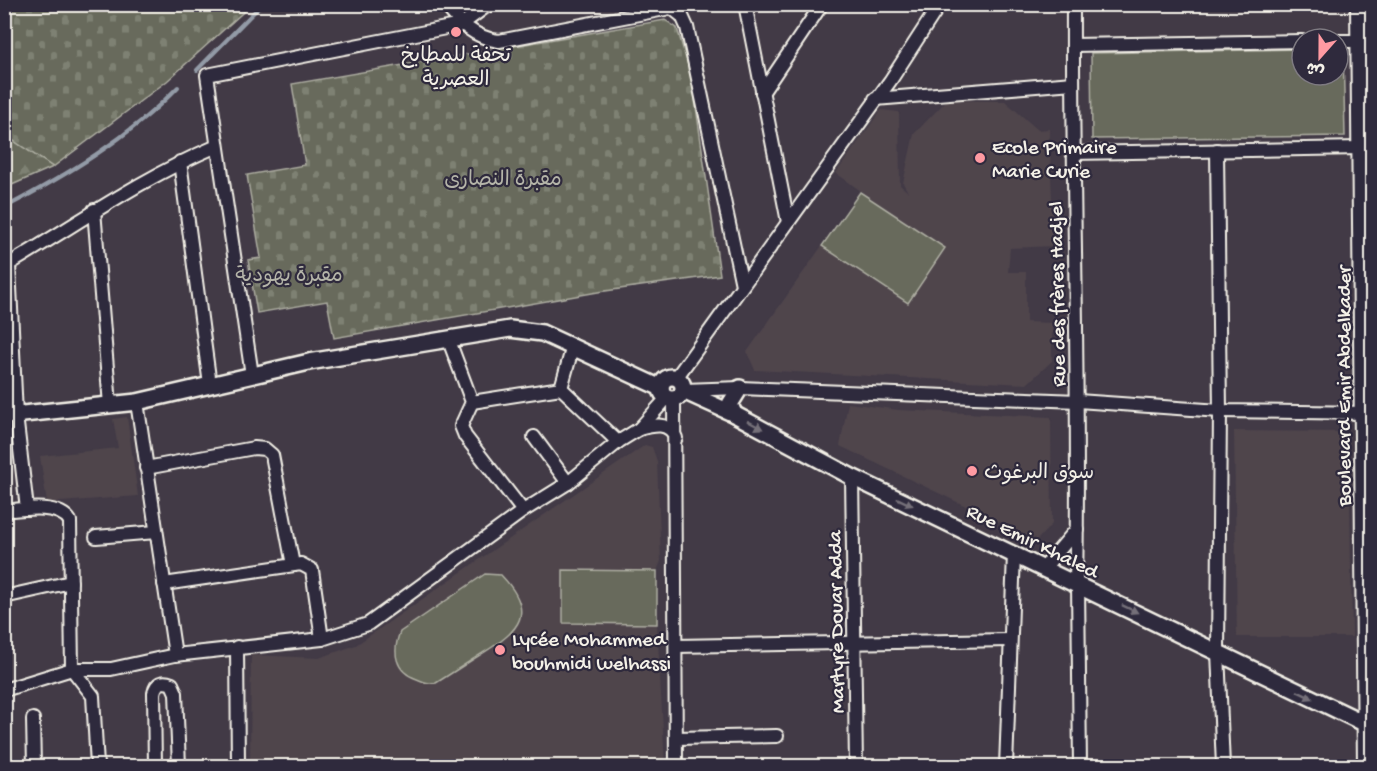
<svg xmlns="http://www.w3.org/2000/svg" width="1377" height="771" font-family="'Gochi Hand','Playpen Sans Arabic',sans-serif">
<defs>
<pattern id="forest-firs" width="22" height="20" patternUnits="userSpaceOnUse" patternTransform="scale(1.5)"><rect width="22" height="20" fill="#686b5c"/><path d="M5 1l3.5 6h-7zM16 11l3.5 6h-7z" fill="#7e8173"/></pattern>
<pattern id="cemetery-stones" width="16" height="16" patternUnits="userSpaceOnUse" patternTransform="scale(1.5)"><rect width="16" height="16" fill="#686b5c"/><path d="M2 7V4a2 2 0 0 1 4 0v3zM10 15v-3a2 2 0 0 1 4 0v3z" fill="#7e8173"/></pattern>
</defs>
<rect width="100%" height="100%" fill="#423a46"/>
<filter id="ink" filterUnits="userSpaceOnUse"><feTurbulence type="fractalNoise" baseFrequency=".0167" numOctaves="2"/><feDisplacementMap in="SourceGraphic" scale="12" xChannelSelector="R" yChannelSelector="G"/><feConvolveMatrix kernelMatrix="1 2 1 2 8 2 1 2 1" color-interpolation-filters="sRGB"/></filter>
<g filter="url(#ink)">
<g fill="#4f454c">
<polygon points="947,100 1005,101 1038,130 1049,129 1054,246 1010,248 1008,272 1026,272 1026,322 1052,323 1052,361 1027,384 755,370 747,352 860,192 883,207 836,173 881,110 899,112 900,185 908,192 903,183 914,134"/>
<polygon points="848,403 899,410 1051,417 1052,524 1037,540 840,446"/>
<polygon points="127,417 138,496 47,503 40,456 118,448 113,419"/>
<polygon points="1234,431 1349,432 1352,637 1237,637"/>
<polygon points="645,445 652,447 657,461 661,561 657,571 657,624 665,766 250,766 251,655 319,658 356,645"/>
</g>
<polygon fill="url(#forest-firs)" stroke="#aeaea2" stroke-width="1.5" points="5,135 53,167 5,188"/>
<g fill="url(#cemetery-stones)" stroke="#aeaea2" stroke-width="1.5">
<polygon points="4,5 5,4 251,5 167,81 53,167 5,135"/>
<polygon points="665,20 677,28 692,79 720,275 598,292 334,338 327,301 257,313 248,260 261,258 247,175 305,165 292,84"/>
</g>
<g fill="#686b5c" stroke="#aeaea2" stroke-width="1.5">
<polygon points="1302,49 1302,75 1338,75 1338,49 1343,49 1345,136 1092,139 1091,53"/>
<polygon points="860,192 945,248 908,303 822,246"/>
<polygon points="563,570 657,571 657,624 563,623"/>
<path d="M485 574 501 575C537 613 520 630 483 653 467 663 452 673 436 683 429 684 424 682 417 679 395 672 392 652 400 632Z"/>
</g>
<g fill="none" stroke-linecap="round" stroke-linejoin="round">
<g stroke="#939ba7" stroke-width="4">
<polyline points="197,70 262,4"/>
<path d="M4 208C67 175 129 138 178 87"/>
</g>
<defs>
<g id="minor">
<path d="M445 4C459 23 475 38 499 41L670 8"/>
<polyline points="667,4 682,16 687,27 742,285"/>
<polyline points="745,4 788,222"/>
<path d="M1073 4C1072 197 1080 390 1076 583"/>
<polyline points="1338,41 1372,41"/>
<polyline points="1073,45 1302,41"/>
<polyline points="762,93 822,4"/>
<polyline points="875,99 1073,83"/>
<polyline points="1217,150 1220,411 1218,652 1223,766"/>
<polyline points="1072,153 1362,148"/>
<polyline points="180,162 210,385"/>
<polyline points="94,210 110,405"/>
<polyline points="9,265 16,415 27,509"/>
<path d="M4 267C76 225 139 179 217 146"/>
<polyline points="448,338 472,402 461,426 465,436 523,511"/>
<polyline points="252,375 207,75 461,25 489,4"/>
<polyline points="676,378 890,81 940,4"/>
<polyline points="561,388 618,442"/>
<polyline points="684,390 740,388 1078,401 1220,411 1371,413"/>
<polyline points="674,399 676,766"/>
<polyline points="137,402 175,655"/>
<polyline points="472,402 561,388 573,346"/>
<path d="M639 429C654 425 669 421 676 438"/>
<polyline points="534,437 568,483"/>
<polyline points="146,468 254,448 265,449 272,455 293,565"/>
<polyline points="852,477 856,766"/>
<path d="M4 511C23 509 59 503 70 521L72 669 93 696 97 766"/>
<polyline points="96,537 156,532"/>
<polyline points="1044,568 1077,529"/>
<polyline points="164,584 301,564 312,570 322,639"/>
<polyline points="1078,584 1080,766"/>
<polyline points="4,597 71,582"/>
<polyline points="676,646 1009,640"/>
<polyline points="237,647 238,766"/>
<polyline points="4,690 72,669 111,669 175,655 322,639 368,624 523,511 568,483 618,442 639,429 667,398"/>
<polyline points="33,719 34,766"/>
<polyline points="676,738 777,736"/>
<path d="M155 766 154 693C156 683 162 680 172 684L176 693 179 766"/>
<polyline points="1006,766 1014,554"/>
</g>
<g id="tertiary">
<circle cx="672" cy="388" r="11"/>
<polyline points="683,391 734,414 852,477 1366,724"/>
<polyline points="734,414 730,404 740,388"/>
<polyline points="4,416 137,402 309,362 510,329 542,333 661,388"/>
</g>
<polyline id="primary" points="1360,4 1367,766"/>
</defs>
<use href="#minor" stroke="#f4f1e8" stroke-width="16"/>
<use href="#tertiary" stroke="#f4f1e8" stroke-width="20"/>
<use href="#primary" stroke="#f4f1e8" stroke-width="22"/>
<use href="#minor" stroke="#2f2a3d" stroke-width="12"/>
<use href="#tertiary" stroke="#2f2a3d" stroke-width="15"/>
<use href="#primary" stroke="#2f2a3d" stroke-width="18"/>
</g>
<defs><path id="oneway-solid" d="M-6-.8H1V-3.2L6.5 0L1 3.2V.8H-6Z" transform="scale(1.5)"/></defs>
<g fill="#747079">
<use href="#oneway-solid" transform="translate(755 425) rotate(28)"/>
<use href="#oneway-solid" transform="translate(905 502) rotate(25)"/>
<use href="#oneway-solid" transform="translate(1130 609) rotate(26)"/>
<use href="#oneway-solid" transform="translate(1305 695) rotate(26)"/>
</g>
</g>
<g fill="#ff9aa2" stroke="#2f2a3d" stroke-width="2">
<circle cx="456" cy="32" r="6"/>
<circle cx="980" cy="158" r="6"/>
<circle cx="972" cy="471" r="6"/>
<circle cx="500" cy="650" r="6"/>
</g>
<g text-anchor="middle" stroke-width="4.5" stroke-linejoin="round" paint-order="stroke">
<g font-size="21" fill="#f4f1e8" stroke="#2f2a3d" text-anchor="start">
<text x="456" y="61" text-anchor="middle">تحفة للمطابخ<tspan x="456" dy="24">العصرية</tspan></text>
<text x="992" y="153">Ecole Primaire<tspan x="992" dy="24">Marie Curie</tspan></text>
<text x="984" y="478">سوق البرغوث</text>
<text x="512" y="645">Lycée Mohammed<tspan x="512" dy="24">bouhmidi welhassi</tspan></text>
</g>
<g font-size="21" fill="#b5b5a9" stroke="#2f2a3d">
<text x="503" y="185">مقبرة النصارى</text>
<text x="289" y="281">مقبرة يهودية</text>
</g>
<g font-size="21" fill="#f4f1e8" stroke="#2f2a3d">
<text transform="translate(1056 294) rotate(-91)" y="7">Rue des frères Hadjel</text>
<text transform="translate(1343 386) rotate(-90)" y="7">Boulevard Emir Abdelkader</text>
<text transform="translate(1033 540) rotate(26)" y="7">Rue Emir Khaled</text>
<text transform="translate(835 622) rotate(-91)" y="7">Martyre Douar Adda</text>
</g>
</g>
<rect width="1377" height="771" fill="none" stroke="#2f2a3d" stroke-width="24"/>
<rect x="12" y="12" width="1353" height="747" fill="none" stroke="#f4f1e8" stroke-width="2" filter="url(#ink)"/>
<g transform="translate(1320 57) rotate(201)"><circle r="28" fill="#2f2a3d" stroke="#7e7a81" stroke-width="1.5"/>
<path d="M0-4.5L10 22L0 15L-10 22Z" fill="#ff9aa2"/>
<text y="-9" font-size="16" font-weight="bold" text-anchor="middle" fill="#f4f1e8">ش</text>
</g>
</svg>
